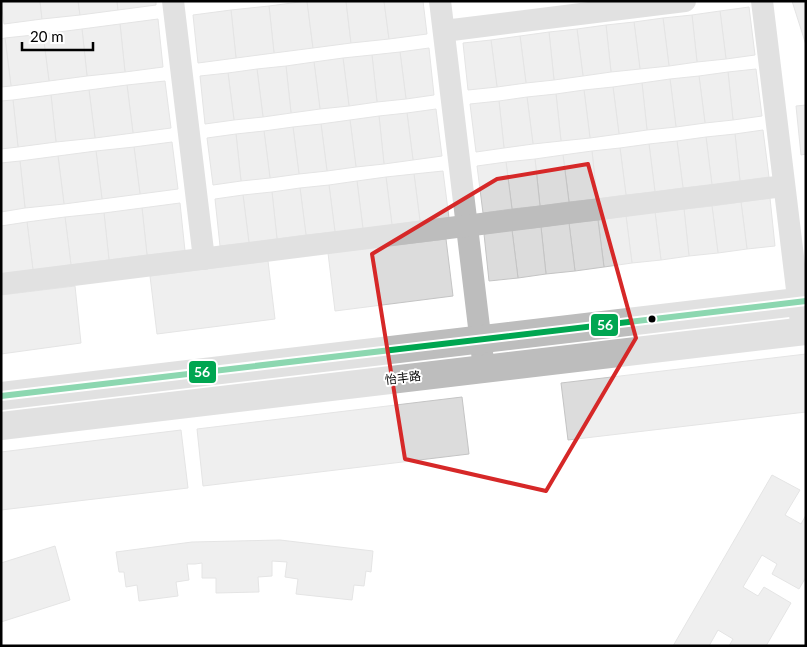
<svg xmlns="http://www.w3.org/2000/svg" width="807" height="647" font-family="Lato,'Noto Sans SC',sans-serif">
<rect width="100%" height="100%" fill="#fff"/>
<g fill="#dcdcdc" stroke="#c4c4c4">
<polygon points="1,1 40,1 42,19 4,24"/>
<polygon points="40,1 78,1 80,15 42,19"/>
<polygon points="78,1 117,1 118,10 80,15"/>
<polygon points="117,1 156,1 156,5 118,10"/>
<polygon points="307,1 313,48 274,53 269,6"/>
<polygon points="307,1 346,1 351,43 313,48"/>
<polygon points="346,1 384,1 389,39 351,43"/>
<polygon points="384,1 423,1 427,34 389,39"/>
<polygon points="792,1 806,1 806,45"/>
<polygon points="269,6 274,53 236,58 231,10"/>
<polygon points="749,7 755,55 726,59 720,11"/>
<polygon points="231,10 236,58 198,63 193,15"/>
<polygon points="720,11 726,59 697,62 692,15"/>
<polygon points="692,15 697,62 669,66 663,18"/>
<polygon points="663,18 669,66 640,69 634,22"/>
<polygon points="158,19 163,67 125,72 120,24"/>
<polygon points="634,22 640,69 611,72 606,25"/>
<polygon points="120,24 125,72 87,76 82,29"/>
<polygon points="606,25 611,72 583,76 577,29"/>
<polygon points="82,29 87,76 49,81 43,34"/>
<polygon points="577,29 583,76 554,80 549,32"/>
<polygon points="549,32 554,80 526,83 520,36"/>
<polygon points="43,34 49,81 11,86 5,38"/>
<polygon points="520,36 526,83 497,87 491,40"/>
<polygon points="5,38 11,86 1,87 1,39"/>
<polygon points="491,40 497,87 468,90 463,43"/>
<polygon points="429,48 434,95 406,99 400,52"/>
<polygon points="400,52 406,99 377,102 372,55"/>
<polygon points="372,55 377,102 349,106 343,58"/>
<polygon points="343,58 349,106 320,109 314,62"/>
<polygon points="314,62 320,109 291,113 286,66"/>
<polygon points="286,66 291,113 263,117 257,69"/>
<polygon points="257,69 263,117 234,120 228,73"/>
<polygon points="756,69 762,116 733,120 728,72"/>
<polygon points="728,72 733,120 705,123 699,76"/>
<polygon points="228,73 234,120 205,124 200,76"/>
<polygon points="699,76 705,123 676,127 670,79"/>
<polygon points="670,79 676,127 647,130 642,83"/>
<polygon points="165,81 171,128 133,133 127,85"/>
<polygon points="642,83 647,130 619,134 613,87"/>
<polygon points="127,85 133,133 95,138 89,90"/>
<polygon points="613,87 619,134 590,138 584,90"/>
<polygon points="89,90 95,138 56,142 51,95"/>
<polygon points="584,90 590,138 561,141 556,94"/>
<polygon points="556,94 561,141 533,144 527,97"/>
<polygon points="51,95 56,142 18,147 13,100"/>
<polygon points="527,97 533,144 504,148 499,101"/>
<polygon points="13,100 18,147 1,149 1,101"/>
<polygon points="499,101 504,148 476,152 470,104"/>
<polygon points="806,105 806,154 801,155 796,106"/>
<polygon points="436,109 442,156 413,160 407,113"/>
<polygon points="407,113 413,160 384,164 379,116"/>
<polygon points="379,116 384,164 356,167 350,120"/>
<polygon points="350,120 356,167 327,171 321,124"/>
<polygon points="321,124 327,171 299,174 293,127"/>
<polygon points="293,127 299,174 270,178 264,131"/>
<polygon points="763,130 769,177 740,181 735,134"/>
<polygon points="264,131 270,178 241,181 236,134"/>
<polygon points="236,134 241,181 213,185 207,138"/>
<polygon points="735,134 740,181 712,185 706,137"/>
<polygon points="706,137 712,185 683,188 677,141"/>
<polygon points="677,141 683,188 655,192 649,144"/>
<polygon points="172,142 178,189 140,194 134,147"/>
<polygon points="649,144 655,192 626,195 620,148"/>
<polygon points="134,147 140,194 102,199 96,151"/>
<polygon points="620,148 626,195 597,199 592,151"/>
<polygon points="96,151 102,199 64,204 58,156"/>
<polygon points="592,151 597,199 569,202 563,155"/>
<polygon points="563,155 569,202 540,206 535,159"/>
<polygon points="58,156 64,204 25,208 20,161"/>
<polygon points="535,159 540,206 512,209 506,162"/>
<polygon points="20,161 25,208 1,212 1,163"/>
<polygon points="506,162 512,209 483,213 477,166"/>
<polygon points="443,171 449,218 420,221 414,174"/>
<polygon points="414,174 420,221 392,225 386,177"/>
<polygon points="386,177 392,225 363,229 357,181"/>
<polygon points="357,181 363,229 335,232 329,185"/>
<polygon points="329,185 335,232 306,235 300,188"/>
<polygon points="300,188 306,235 277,239 272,192"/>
<polygon points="272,192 277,239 249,243 243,195"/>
<polygon points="243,195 249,243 220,246 215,199"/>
<polygon points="770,198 775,246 747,249 741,202"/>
<polygon points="741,202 747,249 718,253 712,206"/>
<polygon points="180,203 185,251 147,255 142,208"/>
<polygon points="712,206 718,253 689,256 684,209"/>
<polygon points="142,208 147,255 109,260 104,213"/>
<polygon points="684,209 689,256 661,260 655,212"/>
<polygon points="655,212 661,260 632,263 626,216"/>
<polygon points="104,213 109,260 71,265 65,217"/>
<polygon points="626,216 632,263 604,267 598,220"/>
<polygon points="65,217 71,265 33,270 27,222"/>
<polygon points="598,220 604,267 575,271 569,223"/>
<polygon points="27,222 33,270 1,274 1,226"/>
<polygon points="569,223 575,271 546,274 541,227"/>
<polygon points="541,227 546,274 518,278 512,230"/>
<polygon points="512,230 518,278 489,281 484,234"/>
<polygon points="446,239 453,296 335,311 328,253"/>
<polygon points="268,261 275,319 157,334 150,276"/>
<polygon points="75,286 81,343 1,354 1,295"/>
<polygon points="806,354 806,412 568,440 561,383"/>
<polygon points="462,397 469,454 203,486 197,429"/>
<polygon points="181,430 188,488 1,510 1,452"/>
<polygon points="772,475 800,490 785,515 801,524 806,515 806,577 799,589 772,574 777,564 762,555 743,587 758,596 764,587 791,603 766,646 729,646 733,639 718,630 709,646 673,646"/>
<polygon points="280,540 373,551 371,572 366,571 364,586 354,585 352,600 296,594 298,579 285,577 287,562 272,561 272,576 258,577 259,592 216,593 216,578 202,578 202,563 195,564 187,564 189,580 176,582 178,596 139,601 137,585 126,587 124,572 119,572 116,552 192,542"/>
<polygon points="55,546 70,600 1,622 1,563"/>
</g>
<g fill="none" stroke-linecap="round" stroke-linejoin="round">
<g stroke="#bdbdbd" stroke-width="22">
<polyline points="173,1 204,259"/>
<polyline points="440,1 484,369"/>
<polyline points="762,1 802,331"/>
<polyline points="444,31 685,1"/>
<polyline points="1,284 784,186"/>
</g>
<g stroke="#bdbdbd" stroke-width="28">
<polyline points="1,396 806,301"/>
<polyline points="1,426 806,331"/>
</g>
<defs>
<polyline id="bus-1" points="1,396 806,301"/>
</defs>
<use href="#bus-1" stroke="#fff" stroke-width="10"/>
<use href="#bus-1" stroke="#00a651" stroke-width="6"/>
</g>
<path d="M0 0H807V647H0ZM588 164 636 338 546 491 405 459 372 254 497 179Z" fill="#fff" fill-opacity=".55" fill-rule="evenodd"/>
<path fill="none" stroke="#d62828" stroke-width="4" stroke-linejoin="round" d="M588 164 636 338 546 491 405 459 372 254 497 179Z"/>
<circle fill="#000" stroke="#fff" stroke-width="2" cx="652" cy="319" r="4.5"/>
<g text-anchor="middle" stroke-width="4" stroke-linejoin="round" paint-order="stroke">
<g font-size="12" fill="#000" stroke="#fff">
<text transform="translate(403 378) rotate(-7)" y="4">怡丰路</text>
</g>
</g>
<g stroke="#fff" stroke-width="2">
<rect x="590" y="313" width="29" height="24" rx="5" fill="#00a651"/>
<rect x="188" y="360" width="29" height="24" rx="5" fill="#00a651"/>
</g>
<g font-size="14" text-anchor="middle" font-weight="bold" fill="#fff">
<text x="605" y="330">56</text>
<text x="202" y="377">56</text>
</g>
<rect width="807" height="647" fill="none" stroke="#000000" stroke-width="5"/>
<path d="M22 42v8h71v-8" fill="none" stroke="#000000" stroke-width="2.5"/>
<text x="30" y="42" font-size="15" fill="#000000" stroke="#ffffff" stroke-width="4" paint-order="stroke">20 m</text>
</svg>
